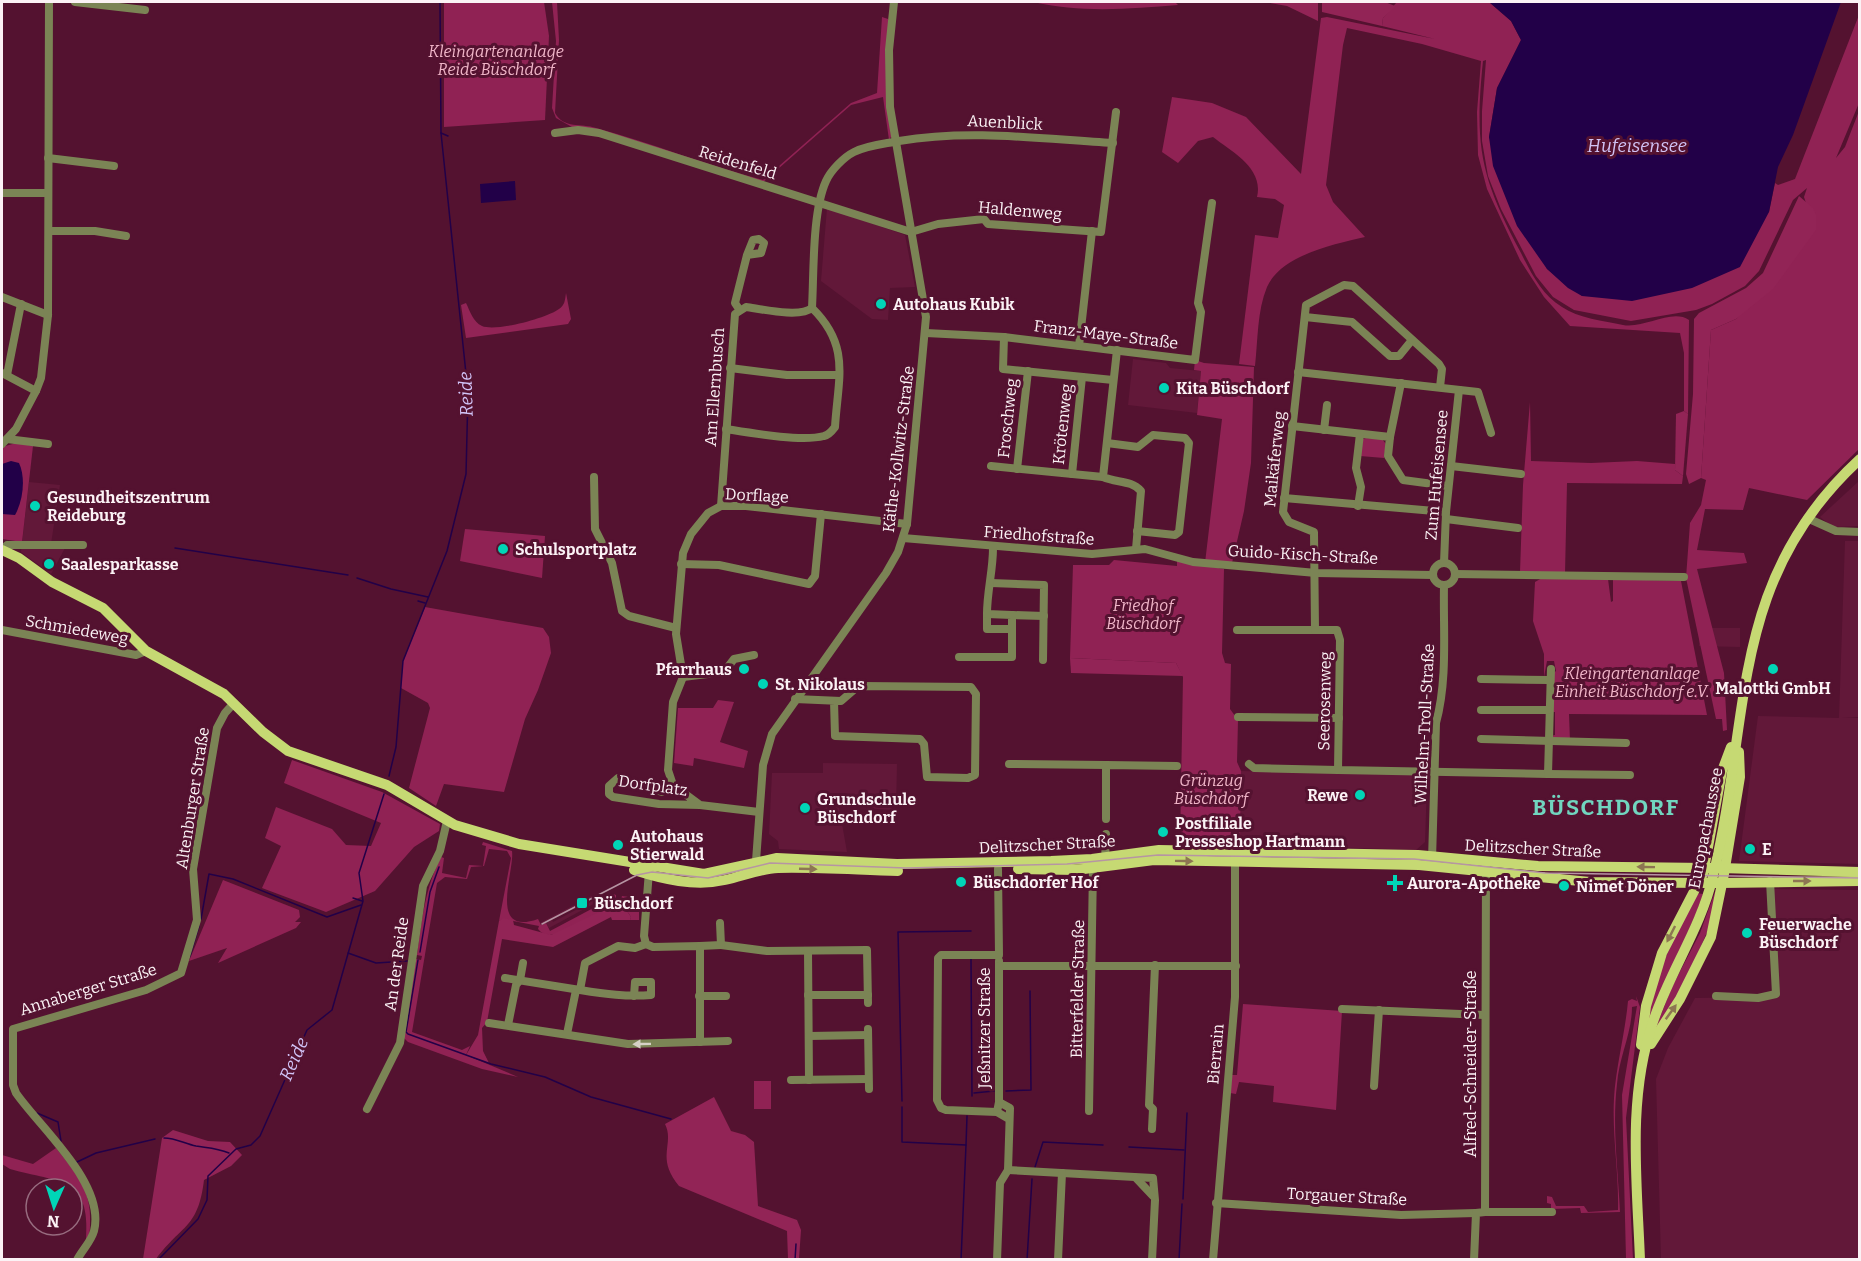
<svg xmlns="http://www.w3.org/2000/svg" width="1861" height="1261" font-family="Bitter,serif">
<rect width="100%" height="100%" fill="#541230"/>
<g fill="#621839">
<polygon points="827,208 905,235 915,287 890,288 888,320 872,319 821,281"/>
<polygon points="1133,359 1166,363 1170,368 1201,371 1197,413 1128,405"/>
<polygon points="1859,481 1859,526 1833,527 1820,517"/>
<polygon points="29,482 60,485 51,544 65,548 51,574 21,552"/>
<polygon points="1845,541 1860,541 1859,717 1842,718 1859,718 1859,864 1739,861 1758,716 1839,718"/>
<polygon points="1699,628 1740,628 1740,647 1699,646"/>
<polygon points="823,763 897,764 896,810 839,807 847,852 779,849 778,841 769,834 772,773 823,773"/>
<polygon points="1241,771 1421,775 1427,783 1425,842 1416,850 1240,844"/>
<polygon points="1770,889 1859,890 1859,1259 1661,1259 1656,1079 1668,1048 1695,998 1777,997"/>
<polygon points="608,893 612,894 549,928 546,923 541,925 540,923 595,894 597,897 552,920 553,922"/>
</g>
<g fill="#902254">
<polygon points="444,2 544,2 549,36 545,120 444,127"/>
<path d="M552 2H557L559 40 555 113C564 129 581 123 596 128 652 143 708 166 763 180L851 103 877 93 882 17 888 19 891 137 889 140 883 97 851 105 762 183 572 127 556 118 552 108 556 41Z"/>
<path d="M1033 2H1175L1178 5C1130 9 1080 13 1033 2Z"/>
<path d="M1393 2H1489L1511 21 1521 40 1497 88 1489 137 1547 269 1582 296 1769 212 1775 183 1778 185 1795 179 1859 15V103L1836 158 1845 147 1859 111V449L1807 500 1749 488 1743 510 1705 509 1697 550 1744 553 1747 563 1697 569 1724 673 1727 730 1723 731 1722 719H1716L1686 578 1690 523 1701 505 1706 480 1701 478 1711 330 1736 319 1815 230 1804 197 1807 188 1793 200 1759 271 1745 286 1712 304 1696 310 1631 321 1574 310 1553 297 1536 276 1501 209 1488 176 1482 141V111L1486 60 1483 61C1474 147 1481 178 1521 253 1531 273 1542 295 1562 307 1578 318 1604 321 1623 325 1644 329 1672 308 1689 320L1688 414 1684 411V353L1680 333 1570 326 1544 297 1520 260 1487 189 1478 155 1477 112 1481 61 1422 44 1347 28 1343 45 1326 185 1333 202 1365 237C1335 244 1281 255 1267 287 1257 311 1258 340 1255 366L1239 364 1255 235 1278 238 1284 205 1275 199 1257 197C1264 168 1232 152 1213 137L1198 141 1178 163 1162 152 1172 97 1212 103 1246 117 1301 174 1321 18 1327 17 1435 39 1382 26 1383 18 1396 3Z"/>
<polygon points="1195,360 1204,363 1254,367 1251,463 1244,511 1232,563 1205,563 1222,419 1197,415 1201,371 1194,370"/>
<polygon points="1530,402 1531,461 1591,463 1637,461 1675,464 1675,470 1683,476 1682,484 1567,483 1565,574 1520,572 1523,485"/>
<polygon points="1366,438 1382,439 1386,444 1384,458 1360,456 1363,439"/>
<polygon points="16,443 33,446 22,542 2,539 2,447"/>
<polygon points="465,529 545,536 542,578 460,561"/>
<polygon points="1114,560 1177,566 1177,561 1224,569 1222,653 1225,663 1231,664 1230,709 1238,720 1237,762 1241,771 1240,844 1180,844 1183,677 1176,663 1070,658 1073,565 1109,565"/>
<polygon points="1542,578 1608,579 1611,602 1613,601 1613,579 1681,581 1707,715 1569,714 1570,741 1552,741 1550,736 1555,735 1555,712 1551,712 1551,675 1556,671 1554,661 1547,661 1544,677 1544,654 1533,621 1535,582"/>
<polygon points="425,607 543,628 549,637 551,653 538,690 525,719 504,792 444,784 436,806 409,788 430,708 428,703 401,688 403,661"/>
<polygon points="718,700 734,702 720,742 748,751 744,768 694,758 693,766 674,763 678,708 713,708"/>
<polygon points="292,760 382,792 440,824 439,831 414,847 375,891 326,912 262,888 281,846 265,838 276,807 332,829 346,845 371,846 381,823 284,783"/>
<path d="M483 842 512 851C515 871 487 937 538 919L541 925 546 923 550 931 599 905 613 894 616 895V898L621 899 622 896 636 898 639 902V920H630L631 917 627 911 609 908 555 934C548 936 543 935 538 929L539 926 503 919 499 921 511 858 507 851 489 849 484 866 471 867 467 879 445 877 437 883 412 1032 462 1050 470 1046 466 1055 518 1077 482 1069 408 1042 403 1037 416 959 421 960 422 956 417 955C422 920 425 888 441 857L444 858 442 873 466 878 469 865 483 866 486 846 482 845Z"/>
<polygon points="223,880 299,910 300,917 295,922 301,922 296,928 218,963 227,948 189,961"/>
<polygon points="1716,889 1711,923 1682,990 1653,1035 1672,987 1700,933"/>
<polygon points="1696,893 1703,894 1697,911 1649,1021 1645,1022 1659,971"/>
<path d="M1636 996 1640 1007 1626 1118 1633 1259H1626L1622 1095 1637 1006 1632 1007C1632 1033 1619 1057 1617 1084 1612 1127 1618 1169 1620 1212L1581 1213 1580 1208 1551 1209V1204L1547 1203V1196L1552 1197 1556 1206H1584L1588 1212 1618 1210C1619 1173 1612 1136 1614 1098 1616 1066 1625 1034 1628 1001L1632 999 1637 1001Z"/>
<polygon points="1243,1004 1342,1011 1336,1110 1273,1102 1274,1086 1239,1082 1236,1094 1230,1093 1232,1075 1237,1075"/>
<rect x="754" y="1081" width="17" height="28"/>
<path d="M56 1148C75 1172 92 1190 90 1223 90 1230 90 1235 86 1240 91 1176 60 1183 10 1169L2 1164V1155L33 1164Z"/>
</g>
<g fill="#922456">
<polygon points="1265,2 1318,2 1318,21 1287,6"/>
<polygon points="1322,2 1385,2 1395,6 1383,18 1382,26 1322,12"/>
<polygon points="1799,196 1813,208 1816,215 1816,230 1773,289 1736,319 1711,330 1701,478 1689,484 1686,474 1693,394 1694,319 1699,313 1746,288 1763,273"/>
<path d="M566 293 571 319 568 324 466 338 461 305 466 303C470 311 473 322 482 326 496 332 547 318 559 309 565 305 565 300 566 293Z"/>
<polygon points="1684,411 1688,414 1683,476 1675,470 1676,414"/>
<polygon points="1070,658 1176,663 1183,676 1071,673"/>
<polygon points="613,908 627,911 631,917 630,920 612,920 611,917 553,947 502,939 487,1022 482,1028 483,1051 489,1063 466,1055 478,1035 499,921 503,918 513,920 514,925 551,935 605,909"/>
<path d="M714 1097 731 1131 745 1135 754 1142 758 1206 797 1220 801 1230 799 1259H788L787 1231 679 1186C655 1157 675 1144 665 1124Z"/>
<path d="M173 1130 208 1141 230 1142 242 1155 231 1166 204 1180C198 1229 182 1224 156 1259H143L162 1138Z"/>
</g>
<g fill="#220048">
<polygon points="1489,2 1841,2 1793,135 1778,167 1769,212 1740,267 1692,288 1632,301 1582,296 1568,288 1547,269 1517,226 1493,166 1489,137 1497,88 1521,40 1511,21"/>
<polygon points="515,181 516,200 481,203 480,184"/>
<path d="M11 461 19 463C26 478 23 501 15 515L2 514V464Z"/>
</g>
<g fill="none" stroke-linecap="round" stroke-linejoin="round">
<g stroke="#220048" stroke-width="1.5">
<polyline points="441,133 448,136"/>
<polyline points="175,548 348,575"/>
<polyline points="357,578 391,589 428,597"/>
<polyline points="418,601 425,603"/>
<polyline points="389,776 396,747 403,661 447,551 466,474 468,393 441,133 440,2"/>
<polyline points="353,898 362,901"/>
<polyline points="201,919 209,874 233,879 327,917 361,905"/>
<polyline points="420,952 430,892 439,867"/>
<polyline points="348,953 376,963 407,961"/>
<polyline points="190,956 199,926"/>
<polyline points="971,959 972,1096"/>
<polyline points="418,960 406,1032 408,1034 491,1064 545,1077 591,1097 671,1119"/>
<polyline points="1006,1091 1031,1090 1030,991"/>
<polyline points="974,1093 994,1091"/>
<polyline points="902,1101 898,932 971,931"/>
<polyline points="902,1107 902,1142 966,1145 961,1260"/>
<polyline points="37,1113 58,1122 61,1141"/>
<path d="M164 1138C176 1138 185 1144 196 1146 209 1148 217 1148 229 1153"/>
<polyline points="966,1145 967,1116"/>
<polyline points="1129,1147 1184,1150"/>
<polyline points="77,1162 96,1153 155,1139"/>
<polyline points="1035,1167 1043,1142 1103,1145"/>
<polyline points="1183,1199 1187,1113"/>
<polyline points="158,1260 198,1219 207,1200 208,1176 236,1149 251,1145 260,1136 307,1030 332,1010 363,901 359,873 384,794"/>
<polyline points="795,1260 796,1244"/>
<polyline points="1027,1260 1032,1179"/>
<polyline points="1179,1260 1182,1204"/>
</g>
<g stroke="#7b8455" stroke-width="8">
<polyline points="75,2 145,10"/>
<polyline points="555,133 578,130 599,133 911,232"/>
<polyline points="48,158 114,166"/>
<polyline points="2,193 48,193"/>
<polyline points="50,231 95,231 126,236"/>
<polyline points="911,232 938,224 984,219 988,224 1101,232 1116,112"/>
<polyline points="2,297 48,315"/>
<polyline points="739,309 735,303 747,255 761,253 764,243 759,239 753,240 747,255"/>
<polyline points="1305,317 1352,322 1390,356 1399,356 1412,340"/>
<polyline points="926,333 1004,337 1195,360 1201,312 1198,303 1212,203"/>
<polyline points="1004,337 1003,369 1113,380"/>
<polyline points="1079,346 1092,231"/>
<path d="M1117 350 1103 477C1117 483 1131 480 1141 491L1136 549"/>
<polyline points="730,368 787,375 838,375"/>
<polyline points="1298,372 1478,392 1491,433"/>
<polyline points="2,373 36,391"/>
<polyline points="7,375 21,304"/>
<polyline points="1292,426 1390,437 1388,456 1403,480 1448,486"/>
<path d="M726 429C751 433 801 442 824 436 829 435 832 431 835 427 838 378 851 346 812 308"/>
<polyline points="1324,430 1327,405"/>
<polyline points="1390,437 1401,383"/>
<polyline points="7,439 48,444"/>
<polyline points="1107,443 1138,447 1153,435 1185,438 1189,443 1179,532 1175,535 1137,531"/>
<polyline points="2,444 16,429 36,391 41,378 48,315 49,2"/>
<polyline points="991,466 1103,477"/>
<polyline points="1451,466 1521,474"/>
<polyline points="1017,469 1028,371"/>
<polyline points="1072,474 1082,377"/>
<polyline points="594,477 595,529 612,563 622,611 629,616 676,628"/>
<polyline points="1284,498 1446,512"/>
<path d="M721 506 735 314 746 307C761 309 800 318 812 308 814 272 812 212 826 181 831 170 844 157 854 152 868 145 884 144 899 141 970 129 1041 139 1113 143"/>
<polyline points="1358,506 1361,487 1356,468 1360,434"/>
<polyline points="1807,518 1836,531 1860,532"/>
<polyline points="1446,519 1518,528"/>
<polyline points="903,538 1092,554 1145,549 1193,562 1316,573 1433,575"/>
<polyline points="2,550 7,545 83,545"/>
<polyline points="1444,563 1446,512 1459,390"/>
<circle cx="1444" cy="574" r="11"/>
<polyline points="681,564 719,565 809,584 815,576 821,514"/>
<polyline points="1455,574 1684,577"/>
<polyline points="991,583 1044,585 1043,660"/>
<polyline points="987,614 987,629 1012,629"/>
<polyline points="1012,615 1044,616"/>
<polyline points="2,630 136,655 146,651"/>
<polyline points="1237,630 1315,630 1314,532 1289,522 1283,512 1306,305 1344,285 1353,286 1439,364 1442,369 1440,387"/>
<polyline points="1315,630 1337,630 1340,640 1338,770 1548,774 1551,669"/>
<path d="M959 657H1012V615L987 614C987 591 993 571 993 548"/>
<polyline points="683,677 724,672 734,659 754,655"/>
<polyline points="1481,679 1549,680"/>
<polyline points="795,699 841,701 856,688 862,686 971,687 976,694 975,775 968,778 927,777 924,744 920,739 835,736 834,701"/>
<polyline points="1481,710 1548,710"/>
<polyline points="1238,717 1339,718"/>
<polyline points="1481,739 1626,743"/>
<polyline points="1009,764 1106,765"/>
<polyline points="1249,764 1254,768 1338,770"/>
<polyline points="1548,774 1630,775"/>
<polyline points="673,785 668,770 673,702 683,677 676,634 683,553 691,534 708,513 721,506 746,506 907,524"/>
<polyline points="700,805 659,804 613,797 609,794 609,786 618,778 662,792 673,785 700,805 759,812"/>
<polyline points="1106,819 1106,765 1177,766"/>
<path d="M1432 860 1436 723C1448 679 1443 630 1444 585"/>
<polyline points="756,861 763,765 772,734 886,573 898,552 907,524 926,317 890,107 889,50 894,2"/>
<polyline points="1105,863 1106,834"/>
<polyline points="649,871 644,936 646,944 653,947 700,946 700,1042"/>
<polyline points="721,945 767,951 867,950 868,1003"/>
<polyline points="700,946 721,945 720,923"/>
<polyline points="808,951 809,1080"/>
<polyline points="999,961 999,1102"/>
<polyline points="999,966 1236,966"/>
<polyline points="505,978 580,990 585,963 618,946 635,948 646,944"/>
<path d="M580 990C605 994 627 997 651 995V982H635L634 996"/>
<polyline points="808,995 868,995"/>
<polyline points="699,996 726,996"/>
<polyline points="1716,996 1758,998 1776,994 1770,881"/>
<polyline points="1342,1009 1484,1015"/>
<polyline points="489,1023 628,1044 728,1041"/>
<polyline points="508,1025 516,985 520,980 523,963"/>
<polyline points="868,1029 869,1089"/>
<polyline points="567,1034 576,990"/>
<polyline points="809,1036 868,1035"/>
<polyline points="791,1080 868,1079"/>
<polyline points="1374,1086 1379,1010"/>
<polyline points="367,1109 400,1043 423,886 440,851 447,821"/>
<polyline points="1089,1111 1093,868"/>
<polyline points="997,1112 946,1110 941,1108 937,1100 938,958 941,955 999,955 998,869"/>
<polyline points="1152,1129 1153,1109 1149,1105 1155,965"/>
<polyline points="1008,1170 1153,1178 1155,1200 1152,1260"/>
<polyline points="1136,1178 1153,1196"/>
<polyline points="1216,1203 1401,1215 1476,1213"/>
<polyline points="1485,1212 1552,1212"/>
<path d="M77 1260C82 1250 91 1242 94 1231 106 1184 41 1129 16 1093L13 1085V1029L146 990 181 973 197 920 193 869 217 728 225 713 234 703"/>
<polyline points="997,1260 1000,1183 1008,1170 1010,1108 999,1102 997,1112 1009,1119"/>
<polyline points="1058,1260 1062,1173"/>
<polyline points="1213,1260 1235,997 1235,856"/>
<polyline points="1474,1260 1476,1213 1485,1212 1486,867"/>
</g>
<g stroke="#c6d973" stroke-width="10">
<polyline points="2,550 19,558 52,582 103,608 146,651 224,694 263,732 288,751 387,785 455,825 519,844 704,874 777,858 897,864 1051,861 1092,859 1159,850 1418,855 1538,866 1708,868"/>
<polyline points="1720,868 1860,872"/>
<polyline points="1018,869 1076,870 1154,860 1419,865 1590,882 1706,883"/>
<path d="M634 870C662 879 695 887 725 880 743 876 759 869 778 868 818 867 858 870 898 871"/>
<polyline points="1718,883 1860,881"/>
<polyline points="1651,1044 1680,999 1711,937 1724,874 1740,777 1739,752"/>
<polyline points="1641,1045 1646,1006 1662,953 1703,874 1722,771 1731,747"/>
<path d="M1640 1260C1637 1180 1627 1098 1653 1022 1670 971 1701 928 1713 876 1752 717 1727 581 1860 459"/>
</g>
<polyline stroke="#b695a3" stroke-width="1.5" points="542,924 637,875 652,872 708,878 770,863 906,868 1067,864 1158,855 1414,859 1545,873 1860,878"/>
<g stroke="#c6d973" stroke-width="10">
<polyline points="1708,868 1720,868"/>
<polyline points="1706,883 1717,883"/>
</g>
</g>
<defs><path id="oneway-solid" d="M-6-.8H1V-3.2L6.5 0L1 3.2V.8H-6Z" transform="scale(1.5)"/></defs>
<g fill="#8d7652">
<use href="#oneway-solid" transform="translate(1184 861) rotate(1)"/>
<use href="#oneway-solid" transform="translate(1646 867) rotate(-179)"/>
<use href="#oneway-solid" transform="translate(808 869) rotate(2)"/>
<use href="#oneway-solid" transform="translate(1802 881)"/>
<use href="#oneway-solid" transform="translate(1671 934) rotate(117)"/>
<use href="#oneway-solid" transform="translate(1671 1012) rotate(-54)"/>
</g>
<use fill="#d5d1c5" href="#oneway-solid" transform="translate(642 1044) rotate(179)"/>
<g fill="#00d5b7" stroke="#541230" stroke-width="2">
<circle cx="881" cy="304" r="6"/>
<circle cx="1164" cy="388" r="6"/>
<circle cx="35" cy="506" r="6"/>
<circle cx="503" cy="549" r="6"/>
<circle cx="49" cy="564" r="6"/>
<circle cx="744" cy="669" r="6"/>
<circle cx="1773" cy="669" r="6"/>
<circle cx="763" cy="684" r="6"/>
<circle cx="1360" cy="795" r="6"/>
<circle cx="805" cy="808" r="6"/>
<circle cx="1163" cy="832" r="6"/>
<circle cx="618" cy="845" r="6"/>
<circle cx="1750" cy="849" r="6"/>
<circle cx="961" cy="882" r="6"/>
<path d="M1392 874h6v6h6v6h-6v6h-6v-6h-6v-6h6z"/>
<circle cx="1564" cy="886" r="6"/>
<rect x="576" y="897" width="12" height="12" rx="3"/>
<circle cx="1747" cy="933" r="6"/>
</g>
<g text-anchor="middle" stroke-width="6" stroke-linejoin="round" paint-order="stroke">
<g font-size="16" font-style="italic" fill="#f0b5c8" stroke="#541230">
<text x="496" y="57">Kleingartenanlage<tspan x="496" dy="18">Reide Büschdorf</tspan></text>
<text x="1143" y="611">Friedhof<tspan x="1143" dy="18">Büschdorf</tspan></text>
<text x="1632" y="679">Kleingartenanlage<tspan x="1632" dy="18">Einheit Büschdorf e.V.</tspan></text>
<text x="1211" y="786">Grünzug<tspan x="1211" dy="18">Büschdorf</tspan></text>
</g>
<g font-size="16" fill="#fbf2f5" stroke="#541230">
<text transform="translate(1005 122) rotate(3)" y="6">Auenblick</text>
<text transform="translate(738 162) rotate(17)" y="6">Reidenfeld</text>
<text transform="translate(1020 210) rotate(5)" y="6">Haldenweg</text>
<text transform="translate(1106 334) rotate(7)" y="6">Franz-Maye-Straße</text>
<text transform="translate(714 387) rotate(-86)" y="6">Am Ellernbusch</text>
<text transform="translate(1007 418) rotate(-84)" y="6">Froschweg</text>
<text transform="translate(1062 424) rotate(-84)" y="6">Krötenweg</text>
<text transform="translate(898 449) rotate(-83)" y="6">Käthe-Kollwitz-Straße</text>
<text transform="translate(1274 459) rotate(-84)" y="6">Maikäferweg</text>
<text transform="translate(1436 475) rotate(-85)" y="6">Zum Hufeisensee</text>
<text transform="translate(757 495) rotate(3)" y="6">Dorflage</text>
<text transform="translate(1039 535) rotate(4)" y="6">Friedhofstraße</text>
<text transform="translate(1303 554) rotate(3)" y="6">Guido-Kisch-Straße</text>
<text transform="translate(77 629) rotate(10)" y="6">Schmiedeweg</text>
<text transform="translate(1324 701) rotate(-89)" y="6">Seerosenweg</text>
<text transform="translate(1424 724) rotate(-87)" y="6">Wilhelm-Troll-Straße</text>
<text transform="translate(653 785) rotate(8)" y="6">Dorfplatz</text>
<text transform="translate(192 798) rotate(-81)" y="6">Altenburger Straße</text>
<text transform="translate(1705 828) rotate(-79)" y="6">Europachaussee</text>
<text transform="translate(1047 844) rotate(-3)" y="6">Delitzscher Straße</text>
<text transform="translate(1533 848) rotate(3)" y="6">Delitzscher Straße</text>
<text transform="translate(396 964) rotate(-82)" y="6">An der Reide</text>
<text transform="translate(88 989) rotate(-17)" y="6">Annaberger Straße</text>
<text transform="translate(1077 989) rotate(-89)" y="6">Bitterfelder Straße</text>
<text transform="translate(984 1028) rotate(-90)" y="6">Jeßnitzer Straße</text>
<text transform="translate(1215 1054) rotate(-85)" y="6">Bierrain</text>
<text transform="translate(1470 1064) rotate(-90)" y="6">Alfred-Schneider-Straße</text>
<text transform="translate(1347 1196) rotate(3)" y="6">Torgauer Straße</text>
</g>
<g font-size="16" font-weight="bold" fill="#fbf2f5" stroke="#541230" text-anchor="start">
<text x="893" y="310">Autohaus Kubik</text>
<text x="1176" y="394">Kita Büschdorf</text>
<text x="47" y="503">Gesundheitszentrum<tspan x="47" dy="18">Reideburg</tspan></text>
<text x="515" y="555">Schulsportplatz</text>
<text x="61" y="570">Saalesparkasse</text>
<text x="732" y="675" text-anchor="end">Pfarrhaus</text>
<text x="775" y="690">St. Nikolaus</text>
<text x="1773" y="694" text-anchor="middle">Malottki GmbH</text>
<text x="1348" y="801" text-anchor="end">Rewe</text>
<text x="817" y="805">Grundschule<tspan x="817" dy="18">Büschdorf</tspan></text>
<text x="1175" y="829">Postfiliale<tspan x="1175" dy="18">Presseshop Hartmann</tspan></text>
<text x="630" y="842">Autohaus<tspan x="630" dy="18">Stierwald</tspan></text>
<text x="1762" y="855">E</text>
<text x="973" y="888">Büschdorfer Hof</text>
<text x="1407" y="889">Aurora-Apotheke</text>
<text x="1576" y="892">Nimet Döner</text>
<text x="594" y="909">Büschdorf</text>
<text x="1759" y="930">Feuerwache<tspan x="1759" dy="18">Büschdorf</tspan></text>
</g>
<g font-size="18" font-style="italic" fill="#d1c3f6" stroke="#541230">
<text x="1637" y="152">Hufeisensee</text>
<text transform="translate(466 394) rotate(-92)" y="6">Reide</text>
<text transform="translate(294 1059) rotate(-66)" y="6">Reide</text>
</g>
<g font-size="22" font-weight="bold" letter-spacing="1.5" fill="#71d5bf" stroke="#541230">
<text x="1606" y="815">BÜSCHDORF</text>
</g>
</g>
<rect width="1861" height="1261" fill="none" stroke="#fbf2f5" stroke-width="6"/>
<g transform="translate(54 1207) rotate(183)"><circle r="28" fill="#541230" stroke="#976c7f" stroke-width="1.5"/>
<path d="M0-4.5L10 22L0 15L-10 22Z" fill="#00d5b7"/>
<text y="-9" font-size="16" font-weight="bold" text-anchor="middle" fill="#fbf2f5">N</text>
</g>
</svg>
